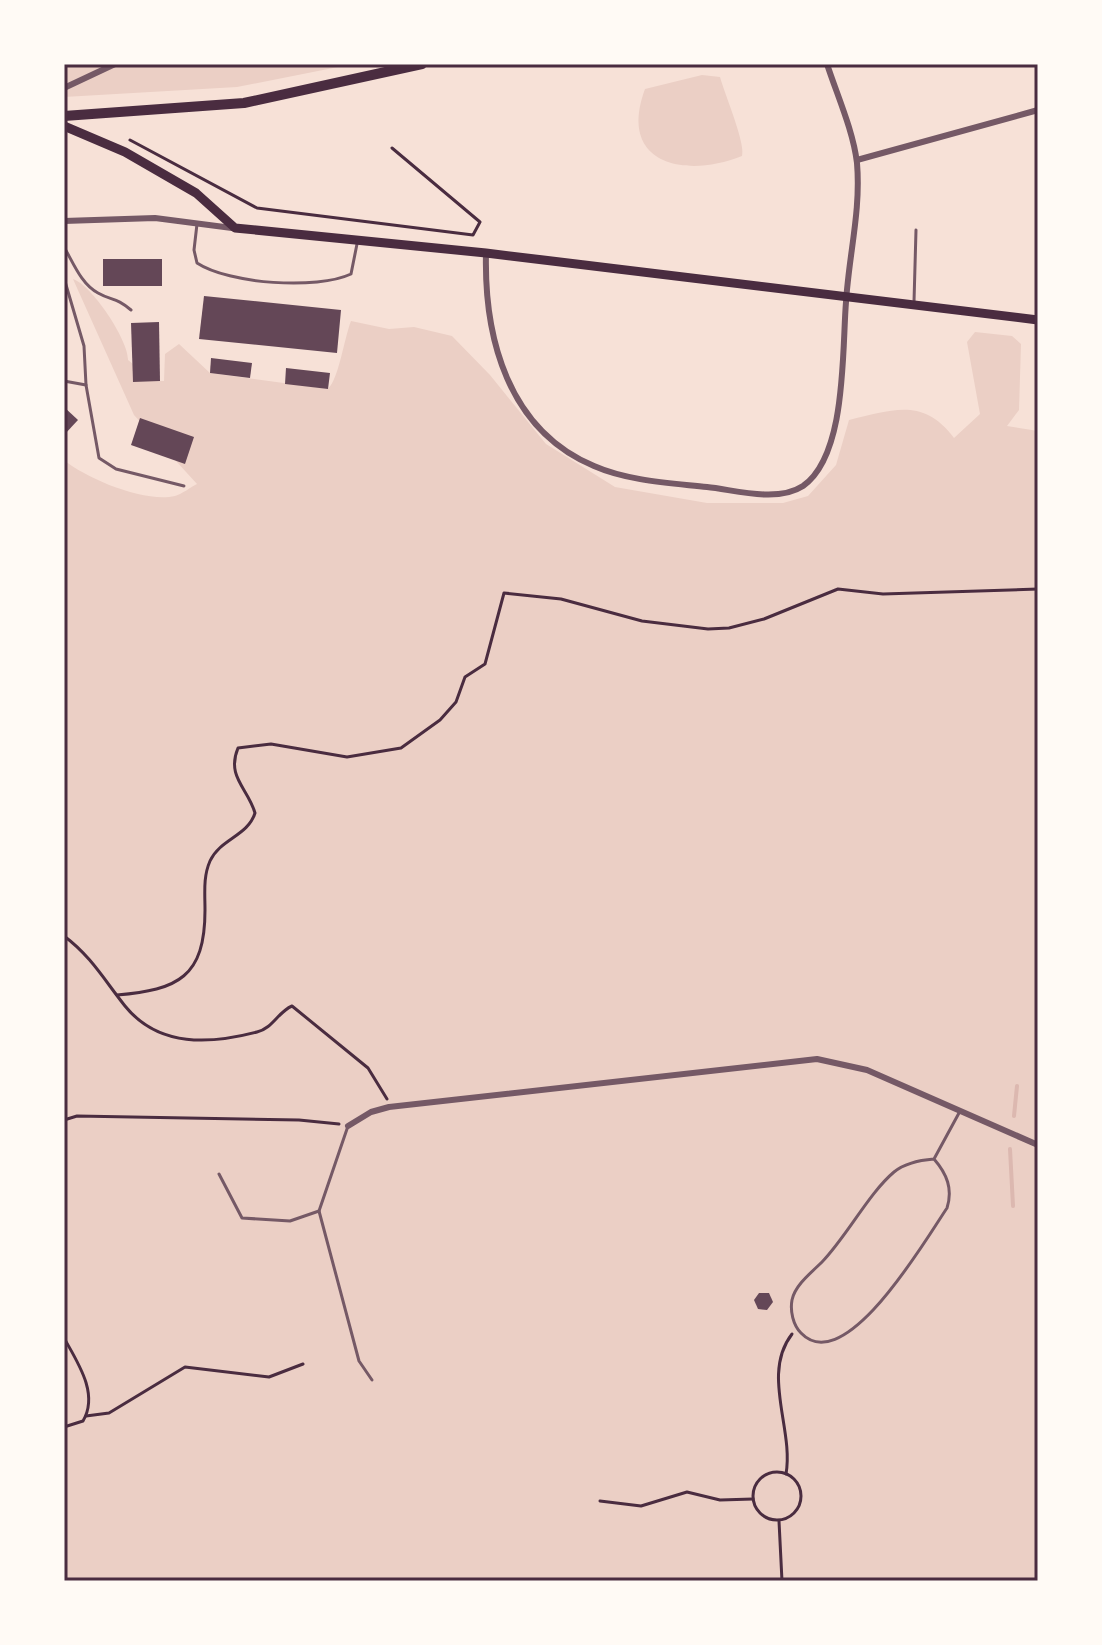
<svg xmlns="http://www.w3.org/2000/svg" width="1102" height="1645" font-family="Karla,sans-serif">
<rect width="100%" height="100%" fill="#f7e1d7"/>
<g fill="#ebcfc5">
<polygon points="64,64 353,64 237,87 64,97"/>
<path d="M702 75 720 77C725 95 746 144 742 156 685 179 617 164 645 89Z"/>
<path d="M73 279C92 285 129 341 128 360L154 381H164L165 354 179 344 210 373 328 389C339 378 344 339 351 321L389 329 414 327 452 336 490 375 546 444 615 487 707 503H783L808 496 836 465 849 420C893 410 923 397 954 438L980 414 967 342 975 332 1012 336 1021 344 1019 410 1007 426 1038 431V1581H64V460C87 479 145 503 175 496 182 494 191 487 197 484L134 415Z"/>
</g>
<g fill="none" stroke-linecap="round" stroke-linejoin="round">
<g stroke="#dcb8b0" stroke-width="4">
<polyline points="1014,1116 1017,1086"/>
<polyline points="1010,1149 1013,1206"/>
</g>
</g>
<g fill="#644757">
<rect x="103" y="259" width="59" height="27"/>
<polygon points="204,296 341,310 337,353 199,339"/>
<polygon points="159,322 160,381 133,382 131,323"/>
<polygon points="211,358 252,363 250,378 210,373"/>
<polygon points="286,368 330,373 328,389 285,384"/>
<polygon points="64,407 78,420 64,435"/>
<polygon points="140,418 194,437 185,464 131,445"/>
<polygon points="759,1293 769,1293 773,1302 767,1310 758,1309 754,1300"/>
</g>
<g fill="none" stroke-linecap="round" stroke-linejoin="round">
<g stroke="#4a2c40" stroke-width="3">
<polyline points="130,140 257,208 473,235 480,222 392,148"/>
<path d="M64 936C91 956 105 981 125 1006 159 1048 211 1044 257 1032 273 1028 278 1012 292 1006L368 1068 387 1099"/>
<path d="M117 995C178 990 205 977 205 910 205 893 203 877 210 861 220 839 248 836 255 813 248 788 226 777 238 748L271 744 347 757 401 748 440 720 456 702 465 677 485 664 504 593 561 599 642 621 708 629 729 628 764 619 838 589 883 594 1038 589"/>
<polyline points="64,1120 77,1116 299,1120 339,1124"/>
<path d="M64 1338C78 1363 99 1394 83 1421L64 1427"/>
<polyline points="86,1416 109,1413 185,1367 269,1377 303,1364"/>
<circle cx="777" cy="1496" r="24"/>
<path d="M786 1474C794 1429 761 1374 792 1334"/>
<polyline points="600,1501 641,1506 687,1492 720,1500 753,1499"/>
<polyline points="779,1521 782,1581"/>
</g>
<g stroke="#755966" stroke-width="3">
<path d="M197 224 194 250 197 263C229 284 317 290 351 274L357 244"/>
<path d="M64 247C73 262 81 284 98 293 112 301 116 297 131 310"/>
<polyline points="64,278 84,346 86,385 99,458 116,469 184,486"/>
<polyline points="914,302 916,230"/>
<polyline points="64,381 86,385"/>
<polyline points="348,1126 319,1211 359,1361 372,1380"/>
<path d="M934 1159C947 1174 953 1189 947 1208 926 1239 845 1379 801 1333 793 1325 790 1311 792 1300 795 1285 812 1272 822 1262 847 1236 869 1193 894 1172 905 1163 921 1160 934 1159L959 1113"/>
<polyline points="219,1174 242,1218 290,1221 319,1211"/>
</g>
<g stroke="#755966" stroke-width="6">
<polyline points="64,88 115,64"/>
<polyline points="857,160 1038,110"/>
<polyline points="64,221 155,218 232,228"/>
<path d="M486 253C484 338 508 430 594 466 628 481 671 483 707 487 736 490 777 503 803 486 847 455 842 350 846 302 849 254 861 211 857 163 853 130 837 95 827 64"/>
<polyline points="348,1126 371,1112 389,1107 817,1059 867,1070 1038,1145"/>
</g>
<polyline stroke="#4a2c40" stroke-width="9" points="64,126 125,152 196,193 235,228 486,253 1038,320"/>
<polyline stroke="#4a2c40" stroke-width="10" points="64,116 244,103 422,64"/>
</g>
<rect width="1102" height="1645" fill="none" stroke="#fffaf5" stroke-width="132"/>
<rect x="66" y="66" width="970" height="1513" fill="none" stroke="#4a2c40" stroke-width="3"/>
</svg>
